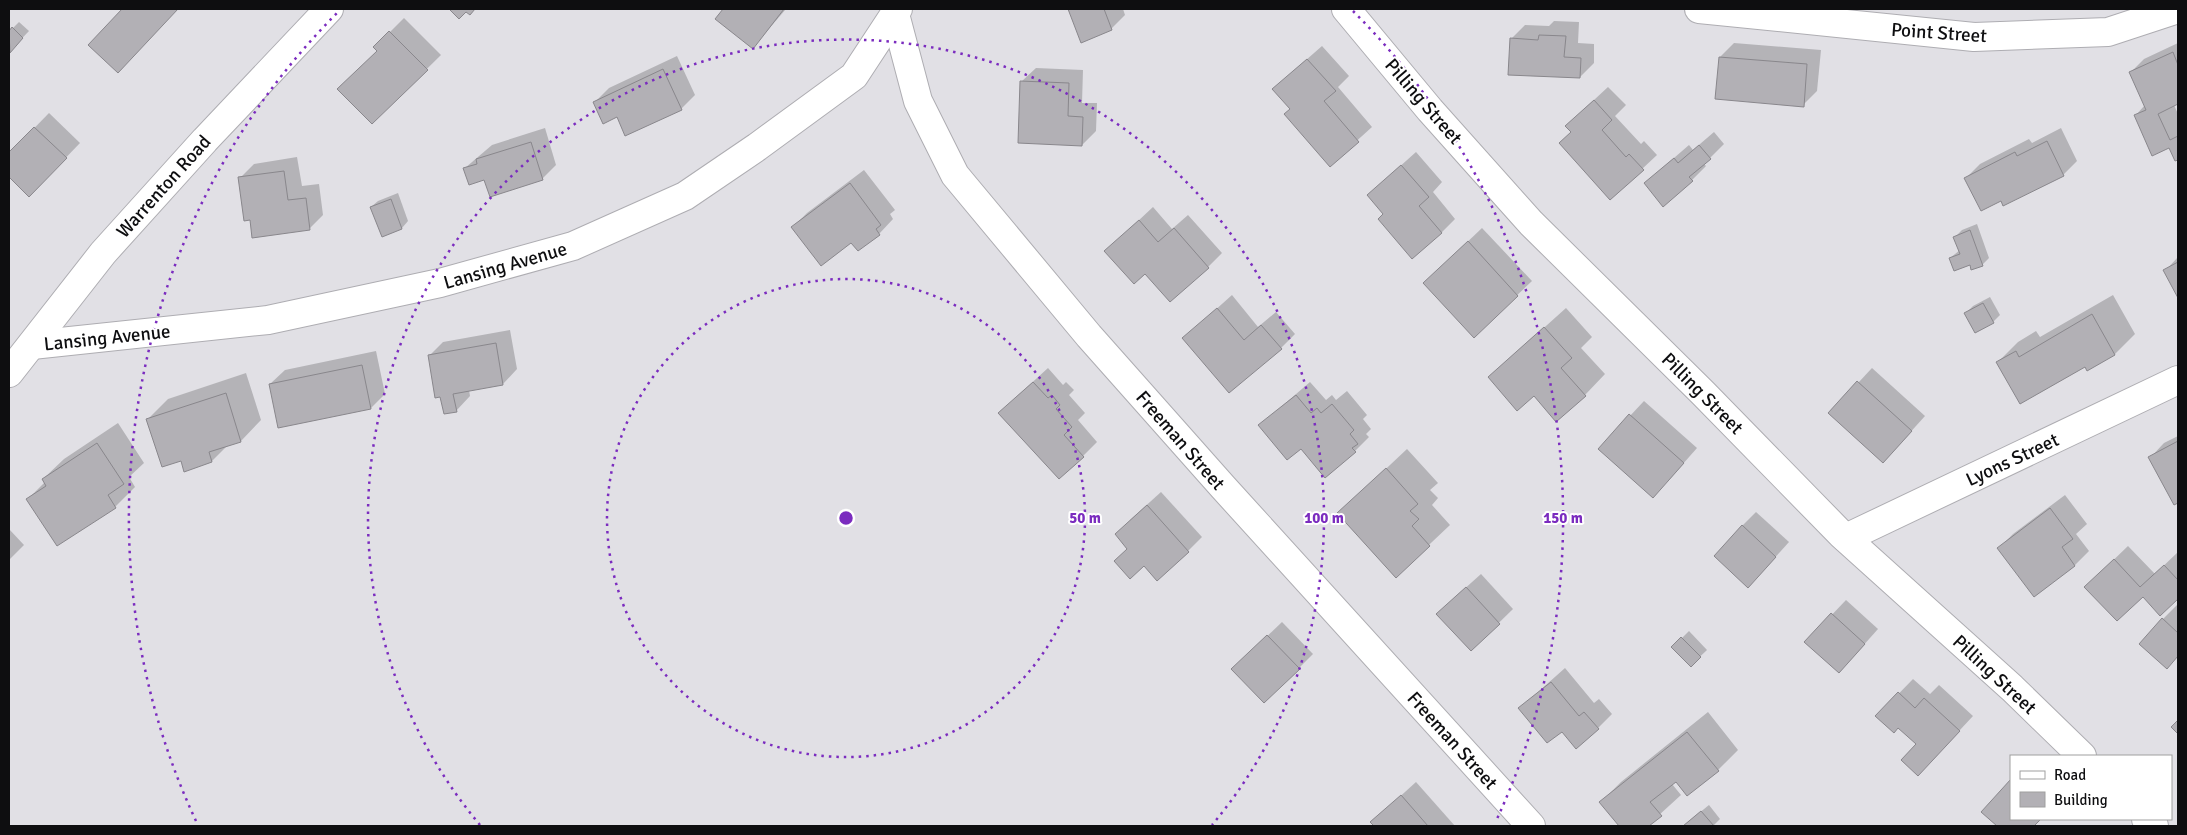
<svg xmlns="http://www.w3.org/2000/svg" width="2187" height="835" font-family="Signika,sans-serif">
<rect width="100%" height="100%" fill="#e1e0e5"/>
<g fill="#0003">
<polygon points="124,9 177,9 132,57 90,45"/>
<polygon points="725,9 786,9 753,47 717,19"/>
<polygon points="1069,9 1123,9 1125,15 1111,29 1082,41"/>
<polygon points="404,18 441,55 372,123 378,51 375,47"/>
<polygon points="1554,21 1579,22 1578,43 1594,44 1594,63 1580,77 1511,39 1525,25 1549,26"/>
<polygon points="19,22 29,31 10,51 9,32"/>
<polygon points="1734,43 1821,50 1817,91 1803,105 1717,97 1720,57"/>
<polygon points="2178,43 2178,103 2174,105 2178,114 2178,158 2175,160 2169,146 2135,116 2145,105 2130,73 2144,59"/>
<polygon points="1322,46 1349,76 1338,87 1372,127 1330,165 1291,109 1273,89"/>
<polygon points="677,56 695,95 681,109 617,116 595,102 609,88"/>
<polygon points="1036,68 1083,70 1082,103 1097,103 1096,131 1082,145 1021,82"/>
<polygon points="1608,87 1626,105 1615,116 1641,144 1644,141 1657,155 1611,198 1572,132 1581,112"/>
<polygon points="49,113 80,143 29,196 9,176 9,154"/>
<polygon points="545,128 556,165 542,179 485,178 465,168 492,145"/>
<polygon points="2061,128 2077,161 2063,175 2002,200 1966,178 1980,164 2029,139 2032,143"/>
<polygon points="1714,132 1724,144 1704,164 1706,166 1692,180 1663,205 1645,183 1689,145 1693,150"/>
<polygon points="1416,152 1442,182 1433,192 1455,219 1441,233 1368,195"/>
<polygon points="297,157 302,186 319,184 323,215 309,229 251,219 240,178 254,164"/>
<polygon points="864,170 895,210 890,214 893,219 879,234 858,250 851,241 793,227 807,213"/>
<polygon points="398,193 408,221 402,228 371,207 378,201"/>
<polygon points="1153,207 1172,229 1188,215 1222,253 1208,267 1145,272 1106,251"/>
<polygon points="1977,224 1989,258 1983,264 1972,268 1970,263 1950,258 1960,250 1955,237 1962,230"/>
<polygon points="1482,228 1532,281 1474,336 1439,269"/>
<polygon points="2178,257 2178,296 2165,271"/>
<polygon points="1232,295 1258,327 1276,312 1295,334 1281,348 1184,338"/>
<polygon points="2113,295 2135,334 2115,354 2088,370 2085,366 1998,362 2018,342 2036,331 2040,337"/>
<polygon points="1990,297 2000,315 1993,322 1966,313 1973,306"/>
<polygon points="1566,308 1592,337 1581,348 1605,374 1585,395 1534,394 1489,377"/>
<polygon points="510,330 517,369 503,384 469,390 470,396 456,411 429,356 443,342"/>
<polygon points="376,351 385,394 371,408 270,384 285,370"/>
<polygon points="1048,368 1063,385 1066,382 1074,390 1069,395 1085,413 1078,420 1097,442 1083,456 1014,399"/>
<polygon points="1872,368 1925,416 1897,447 1830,413"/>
<polygon points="246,373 261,420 241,441 228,445 212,461 182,460 148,419 168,399"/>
<polygon points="1310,382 1326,400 1332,395 1336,400 1347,391 1367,415 1363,419 1371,429 1366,434 1369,437 1355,451 1301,447 1260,425"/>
<polygon points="1644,401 1697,448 1667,482 1599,449"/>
<polygon points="118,423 144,463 129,477 135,487 115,507 28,499 45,482 43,479 64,459"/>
<polygon points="2178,436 2178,502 2174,504 2150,458 2164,443"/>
<polygon points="1407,449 1438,483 1430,490 1438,498 1432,505 1450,525 1396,576 1339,513"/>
<polygon points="1161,492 1202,537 1188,551 1129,548 1130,520"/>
<polygon points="2065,495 2087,524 2076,534 2089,551 2075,565 2035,595 1999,548 2013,534"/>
<polygon points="1756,512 1789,542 1762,572 1742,526"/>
<polygon points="9,529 24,545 9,560"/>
<polygon points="2128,546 2155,574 2178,552 2178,597 2160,614 2143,595 2100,573"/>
<polygon points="1481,574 1513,609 1471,650 1452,600"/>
<polygon points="1846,600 1878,629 1853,657 1806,642"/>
<polygon points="2177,605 2178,655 2167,667 2163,619"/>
<polygon points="1282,622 1313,654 1299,668 1233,669"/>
<polygon points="1689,631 1707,650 1691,665 1673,647"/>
<polygon points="1565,668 1594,703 1599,699 1612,714 1598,728 1562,730 1520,708"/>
<polygon points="1913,679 1930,694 1939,685 1973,716 1932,760 1899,726 1877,716"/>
<polygon points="1708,712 1738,750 1718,770 1676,780 1672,784 1681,795 1647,826 1620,826 1601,802 1621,782"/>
<polygon points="1416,782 1455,826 1376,826 1372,822"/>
<polygon points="1709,805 1720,819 1713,826 1683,826"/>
<polygon points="1983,811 2011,819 2041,819 2034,826 1999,826"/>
</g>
<g fill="#b2b0b5" stroke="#89878c">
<polygon points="122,9 178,9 118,73 88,45"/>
<polygon points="449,9 475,9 470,15 466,12 459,19"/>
<polygon points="723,9 784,9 753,49 715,19"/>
<polygon points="1068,9 1104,9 1112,30 1081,43"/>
<polygon points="12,27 23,38 10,53 9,31"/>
<polygon points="389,31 428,70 372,124 337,89 377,51 373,47"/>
<polygon points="1539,35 1566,36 1564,57 1581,58 1580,78 1508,75 1510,38 1538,40"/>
<polygon points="2173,52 2178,65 2178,104 2158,114 2170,140 2178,136 2178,160 2175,161 2169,148 2152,156 2134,115 2146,110 2129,72"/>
<polygon points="1719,57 1807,64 1804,107 1715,99"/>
<polygon points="1307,59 1336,91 1324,101 1359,142 1330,167 1284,114 1290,109 1272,89"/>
<polygon points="663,69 682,110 625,136 617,117 603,124 593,102"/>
<polygon points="1020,81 1069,83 1068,116 1083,117 1082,146 1018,143"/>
<polygon points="1594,100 1612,120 1602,130 1626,157 1629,154 1644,170 1610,200 1559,143 1571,132 1565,126"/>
<polygon points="34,127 67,158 29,197 9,177 9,152"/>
<polygon points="2047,141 2064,176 2003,206 2001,201 1981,211 1964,178 2015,152 2017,156"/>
<polygon points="531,142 543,180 490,197 484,180 469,185 463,168 477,164 476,159"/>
<polygon points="1699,145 1711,159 1689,177 1693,181 1663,207 1644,183 1674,158 1678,163"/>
<polygon points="1401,165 1429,197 1419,206 1442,233 1412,259 1378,219 1383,214 1367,195"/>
<polygon points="284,171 288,200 306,198 310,230 252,238 250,220 244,221 238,177"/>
<polygon points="850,183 881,225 876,229 880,235 858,251 851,243 821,266 791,227"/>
<polygon points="391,199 402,229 382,237 370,207"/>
<polygon points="1139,220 1158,242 1174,228 1209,268 1170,302 1145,274 1134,284 1104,251"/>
<polygon points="1970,230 1983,266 1971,270 1970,265 1954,271 1949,258 1960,254 1953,237"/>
<polygon points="1468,241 1518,296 1474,338 1423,283"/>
<polygon points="2178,262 2178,298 2163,270"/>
<polygon points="1983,303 1994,323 1975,333 1964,313"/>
<polygon points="1217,308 1244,340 1261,325 1282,349 1229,393 1182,338"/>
<polygon points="2092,314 2115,355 2087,371 2085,367 2020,404 1996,362 2016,351 2019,357"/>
<polygon points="1544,327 1572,358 1561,368 1586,396 1556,422 1534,396 1517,411 1488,377"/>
<polygon points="496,343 503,385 453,394 457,412 444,414 440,397 435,398 428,355"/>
<polygon points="362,365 371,409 278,428 269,384"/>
<polygon points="1857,381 1912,431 1883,463 1828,413"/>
<polygon points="1033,382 1048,398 1052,395 1060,405 1056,409 1072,427 1064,435 1084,457 1059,479 998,413"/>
<polygon points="226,393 241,442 209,452 212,462 184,472 181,461 162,467 146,419"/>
<polygon points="1296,395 1311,413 1317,408 1321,413 1332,404 1354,430 1350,434 1358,444 1352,448 1356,452 1325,478 1301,449 1287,460 1258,425"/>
<polygon points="1629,414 1684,463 1653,498 1598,449"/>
<polygon points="2178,441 2178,503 2174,505 2148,457"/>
<polygon points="97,443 124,484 108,495 116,508 57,546 26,499 46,486 42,479"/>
<polygon points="1386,468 1418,504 1410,511 1419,519 1412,526 1430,546 1396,578 1337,513"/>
<polygon points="1147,505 1189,552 1157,581 1144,566 1130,579 1114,561 1127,549 1115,534"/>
<polygon points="2050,508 2073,539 2062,547 2075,566 2034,597 1997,548"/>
<polygon points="1742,525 1776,557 1748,588 1714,556"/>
<polygon points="2114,559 2140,587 2164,565 2178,580 2178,599 2160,616 2143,597 2117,621 2084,587"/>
<polygon points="1466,587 1500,624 1471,651 1436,614"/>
<polygon points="1831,613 1865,644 1839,673 1804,642"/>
<polygon points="2162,618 2178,633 2178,656 2167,669 2139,644"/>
<polygon points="1267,635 1300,669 1264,703 1231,669"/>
<polygon points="1681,637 1701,657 1691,667 1671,647"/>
<polygon points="1551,682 1579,716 1584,712 1599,729 1576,749 1562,732 1547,743 1518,708"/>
<polygon points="1898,692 1915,708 1924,698 1960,731 1918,776 1901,760 1916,744 1898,728 1894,733 1875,716"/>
<polygon points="2178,720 2178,734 2171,727"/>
<polygon points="1687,732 1719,771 1687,796 1676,782 1650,802 1662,816 1649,826 1619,826 1599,802"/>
<polygon points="2011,779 2011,819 2041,819 2034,826 1997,826 1981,812"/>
<polygon points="1401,795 1428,826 1374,826 1370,822"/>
<polygon points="1701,811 1714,826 1683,826"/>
</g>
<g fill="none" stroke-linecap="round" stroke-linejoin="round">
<defs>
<g id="minor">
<polyline points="1346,9 1430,110 1531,223 1703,393 1841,534 2012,688 2082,756"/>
<polyline points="1699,9 1974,37 2108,32 2178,9"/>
<polyline points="895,14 918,101 955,175 1089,336 1223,487 1531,826"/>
<polyline points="32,345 268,320 440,283 573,246 685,196 757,147 854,76 898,9"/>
<polyline points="9,373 103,253 205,140 329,9"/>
<polyline points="1846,538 2178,380"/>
<polyline points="2146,819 2154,826"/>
</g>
</defs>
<use href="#minor" stroke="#aeadb2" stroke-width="30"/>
<use href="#minor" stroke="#fff" stroke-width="28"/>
</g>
<g fill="none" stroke="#7b2cbf" stroke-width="2.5" stroke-dasharray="2.5 5">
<circle cx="846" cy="518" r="239"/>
<path d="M480 825A478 478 0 1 1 1212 825"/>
<path d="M196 821A717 717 0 0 1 339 11M1353 11A717 717 0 0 1 1496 821"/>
</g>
<g text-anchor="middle" stroke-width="4" stroke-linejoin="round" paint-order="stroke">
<g font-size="19" fill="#0e0e10" stroke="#fff">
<text transform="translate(1939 32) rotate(4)" y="7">Point Street</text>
<text transform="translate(1424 101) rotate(49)" y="7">Pilling Street</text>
<text transform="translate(163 186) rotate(-48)" y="7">Warrenton Road</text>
<text transform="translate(505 265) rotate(-16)" y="7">Lansing Avenue</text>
<text transform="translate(107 337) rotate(-6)" y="7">Lansing Avenue</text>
<text transform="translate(1703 393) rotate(45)" y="7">Pilling Street</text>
<text transform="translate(1181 440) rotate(49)" y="7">Freeman Street</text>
<text transform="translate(2012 459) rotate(-25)" y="7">Lyons Street</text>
<text transform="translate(1995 674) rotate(43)" y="7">Pilling Street</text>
<text transform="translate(1453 740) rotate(48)" y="7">Freeman Street</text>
</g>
</g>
<circle cx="846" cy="518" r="8" fill="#7b2cbf" stroke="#fff" stroke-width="2.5"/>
<g font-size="15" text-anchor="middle" font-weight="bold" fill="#7b2cbf" stroke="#fff" stroke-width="4" stroke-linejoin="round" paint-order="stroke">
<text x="1085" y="523">50 m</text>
<text x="1324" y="523">100 m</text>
<text x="1563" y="523">150 m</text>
</g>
<rect width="2187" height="835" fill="none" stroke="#0e0e10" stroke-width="20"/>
<rect x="2010" y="755" width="162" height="65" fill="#ffffff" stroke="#9f9f9f"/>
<rect x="2020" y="771" width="25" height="8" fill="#ffffff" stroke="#9f9f9f"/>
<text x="2054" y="780" font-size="15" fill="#0e0e10">Road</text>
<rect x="2020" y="792" width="25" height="15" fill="#b2b0b5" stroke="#9f9f9f"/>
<text x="2054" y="805" font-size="15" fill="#0e0e10">Building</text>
</svg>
